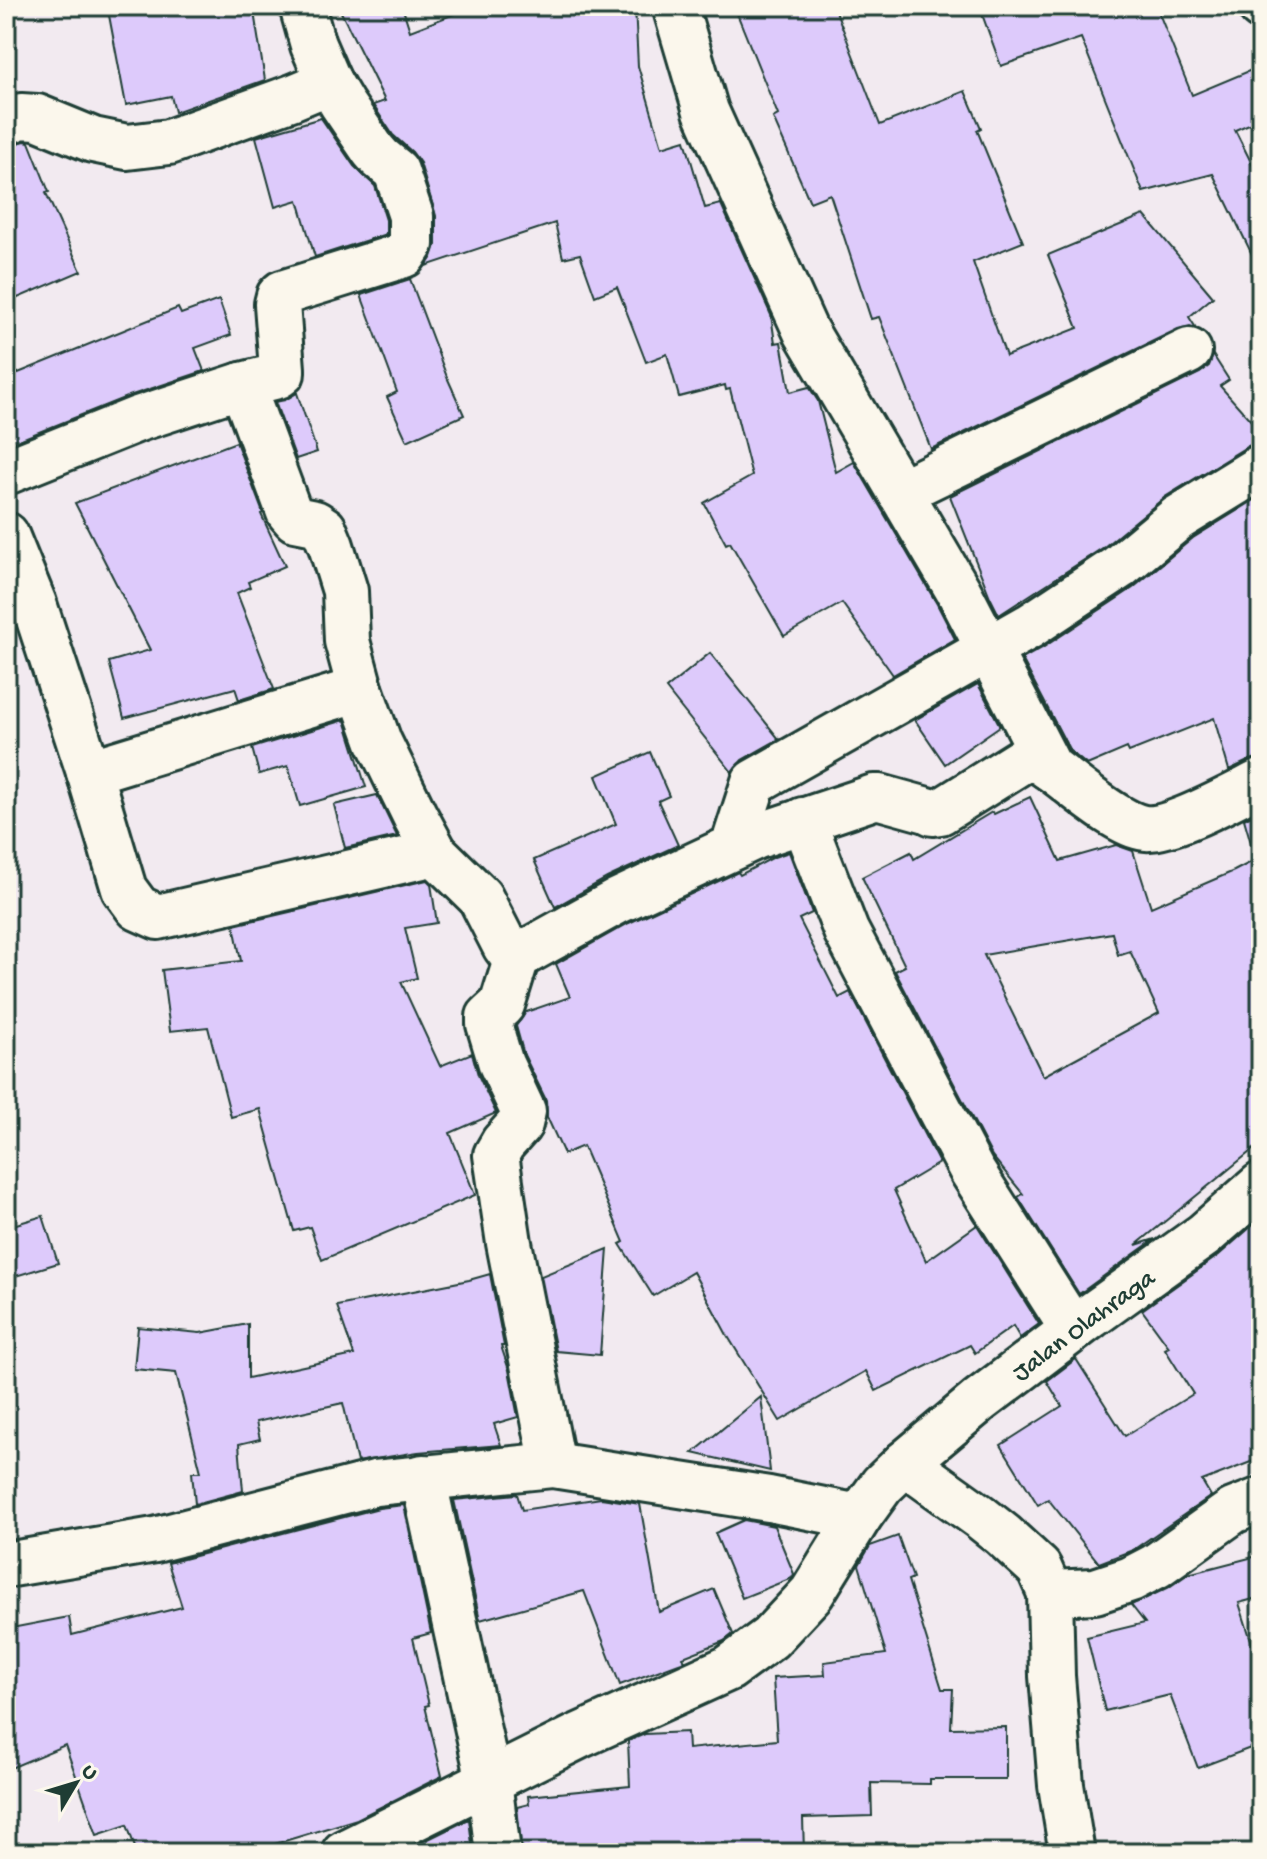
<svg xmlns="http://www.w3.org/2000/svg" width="1267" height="1859" font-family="'Gochi Hand',sans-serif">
<rect width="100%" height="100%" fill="#f2eaf0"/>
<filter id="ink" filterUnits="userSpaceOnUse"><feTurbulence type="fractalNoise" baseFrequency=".0125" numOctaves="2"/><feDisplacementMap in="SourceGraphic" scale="16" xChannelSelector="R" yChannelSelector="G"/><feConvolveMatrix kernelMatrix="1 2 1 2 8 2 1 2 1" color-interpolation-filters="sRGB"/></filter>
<g filter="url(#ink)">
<g fill="#ddcafb" stroke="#1f3d34" stroke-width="2" fill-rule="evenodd">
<polygon points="131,6 253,6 265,80 175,112 171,96 126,105 108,10"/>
<polygon points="338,6 402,6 410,31 475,6 635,6 638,66 662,147 685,140 705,208 721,204 771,315 775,343 781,342 790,392 809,387 818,401 836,472 854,462 937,604 955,639 893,675 842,603 784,636 730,542 726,544 704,503 752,476 730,389 726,390 725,385 679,397 667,354 646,362 617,287 595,296 580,254 563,258 555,223 426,266 432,257 436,245 436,216 420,163 412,152 393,135 373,105 385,101"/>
<polygon points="734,6 834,6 880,125 965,91 981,128 977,130 1023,242 973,262 1006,356 1078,328 1048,255 1144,215 1213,297 1189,317 1196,328 1190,326 1178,329 931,449 879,317 871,319 830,194 810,202 773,118 778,115"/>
<polygon points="979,6 1156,6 1192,95 1261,66 1261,119 1235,130 1261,182 1261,273 1213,174 1143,192 1081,38 1001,66"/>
<polygon points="321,118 354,166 375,186 386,220 386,234 315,257 298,200 275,207 256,137"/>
<polygon points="25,141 29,142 49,192 46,193 81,271 6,303 6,146"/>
<polygon points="410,279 447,377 464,415 407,441 387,397 397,392 361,295"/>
<polygon points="219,300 231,335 195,348 204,371 129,396 14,442 6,422 6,378 178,308 181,314"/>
<polygon points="1213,355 1229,380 1220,386 1261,432 1261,442 1248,446 1165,497 1104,547 999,615 990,597 950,496 1200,373 1209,366"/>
<polygon points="297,393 317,452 296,459 275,402 285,400"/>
<polygon points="236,442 263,513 261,514 285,566 248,582 250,587 237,593 274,689 239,700 235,688 124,718 109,662 150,650 75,503"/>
<polygon points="1261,496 1261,757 1250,760 1229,770 1214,718 1129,752 1127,748 1087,765 1070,751 1022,659 1044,647 1133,588 1193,538"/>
<polygon points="710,653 779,739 742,760 732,772 666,689"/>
<polygon points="978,684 1000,726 945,764 915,720"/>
<polygon points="345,720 366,787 300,806 288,766 259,774 252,748"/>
<polygon points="650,752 669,796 658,801 678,845 607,878 555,907 534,860 616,824 596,776"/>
<polygon points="377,795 397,836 345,848 334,805"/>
<path d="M1030 797 1060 861 1116 845 1133 851 1151 907 1234 871 1261 857V1143L1136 1245 1155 1239 1079 1294 1018 1197 1023 1194 992 1156 895 971 905 966 862 877 911 852 914 859 992 812 994 814ZM1112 933 1118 955 1130 951 1159 1013 1043 1076 984 955Z"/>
<polygon points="1261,810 1261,842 1251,843 1244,819"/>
<polygon points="789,852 812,913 799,919 839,998 850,992 939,1163 894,1190 926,1261 977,1225 1039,1324 1020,1338 1013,1326 975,1353 970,1345 876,1391 866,1371 780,1421 727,1335 693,1272 653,1296 620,1244 624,1242 583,1146 564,1154 547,1117 546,1100 524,1055 516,1026 526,1012 570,997 556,964 629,923 738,872 740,875 774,857"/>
<polygon points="427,880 431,884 437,923 405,928 417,978 401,982 440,1066 472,1053 478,1075 496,1113 450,1133 475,1195 322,1260 310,1227 294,1231 260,1109 231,1117 208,1027 170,1031 162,970 241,961 234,925"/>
<polygon points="43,1216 58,1263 6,1279 6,1227"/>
<polygon points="1261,1218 1261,1458 1202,1481 1211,1496 1133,1550 1099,1563 1048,1499 1038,1505 1001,1445 1062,1406 1047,1381 1076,1359 1125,1436 1193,1394 1165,1349 1169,1347 1142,1310 1219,1255"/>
<polygon points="608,1249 600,1355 556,1351 541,1276"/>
<polygon points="490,1274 504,1346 501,1346 509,1370 518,1417 494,1424 501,1445 418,1452 357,1462 343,1403 256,1422 260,1439 239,1444 243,1491 195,1504 192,1472 201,1472 176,1373 134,1369 138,1327 200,1333 248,1324 248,1378 354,1355 337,1306 469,1280"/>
<polygon points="761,1397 770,1471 693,1453"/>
<polygon points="517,1494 522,1510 601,1498 640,1504 659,1612 714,1589 733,1634 724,1641 683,1657 685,1661 679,1663 620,1685 584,1591 480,1620 454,1500"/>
<polygon points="404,1505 431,1633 413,1638 429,1705 425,1706 442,1776 357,1819 245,1853 137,1853 127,1825 97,1835 65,1745 6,1770 6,1629 69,1617 72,1635 182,1607 168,1563 379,1508"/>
<polygon points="744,1520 774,1526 794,1574 792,1578 742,1598 715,1533"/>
<polygon points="898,1536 913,1578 908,1580 942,1689 953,1689 951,1728 1006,1727 1006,1779 930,1779 930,1784 871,1783 872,1816 803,1818 804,1853 522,1853 517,1807 529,1804 528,1796 630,1786 628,1741 645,1734 687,1732 688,1749 777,1740 773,1678 825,1675 824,1662 886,1654 859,1565 870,1546"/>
<polygon points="1261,1555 1261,1597 1239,1603 1261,1671 1261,1744 1198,1768 1170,1695 1105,1711 1087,1637 1145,1623 1131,1605 1168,1588 1188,1574"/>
<polygon points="469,1819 473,1853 400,1853"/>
</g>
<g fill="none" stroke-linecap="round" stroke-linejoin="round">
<defs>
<g id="minor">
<polyline points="302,6 313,45 329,82"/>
<polyline points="675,6 706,111 806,332 959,592 1050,768"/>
<polyline points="1260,6 1261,7"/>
<polyline points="6,122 21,116 37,117 93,140 127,147 169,142 293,97 329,82 342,104 373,150 380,158 396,171 411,216 411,244 404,255 282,293 279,296 277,304 282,369 282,373 278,376 242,385 138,419 6,472"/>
<polyline points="242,385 289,512 295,519 315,523 324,529 331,546 345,591 347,641 360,689 379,742 415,816 435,853 480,897 505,946 511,954 517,957"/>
<polyline points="900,492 1189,351"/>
<polyline points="6,535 34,604 89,772 124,889 138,908 158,917 435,853"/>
<polyline points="89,772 360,689"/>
<polyline points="803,820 846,931 972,1171 1073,1330"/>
<polyline points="733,847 754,782 1030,626 1119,567 1178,518 1261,467"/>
<polyline points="905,1463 979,1516 1003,1535 1039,1568 1050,1593 1052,1676 1061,1785 1072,1853"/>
<path d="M553 1465 509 1243 496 1155 503 1143 520 1124 523 1111 501 1064 489 1024V1017L502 1005 517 957 618 901 755 837 874 797H880L927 810 933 813 940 812 1023 760H1038L1050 768C1073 784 1118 825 1145 828 1171 831 1235 795 1261 782"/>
<polyline points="423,1477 489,1781 498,1853"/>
<polyline points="6,1565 155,1540 375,1483 553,1465 769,1499 859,1517"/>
<polyline points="1050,1593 1095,1591 1131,1579 1156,1566 1233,1511 1261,1500"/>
<path id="s1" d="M344 1853 579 1736 729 1668 770 1638 812 1593 859 1517 882 1485 905 1463 980 1400 1091 1316 1204 1235 1261 1185"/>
</g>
</defs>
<use href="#minor" stroke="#1f3d34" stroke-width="50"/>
<use href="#minor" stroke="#fbf7ec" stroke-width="44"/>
</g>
</g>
<g text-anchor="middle" stroke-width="6" stroke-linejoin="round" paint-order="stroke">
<g font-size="26" fill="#1f3d34" stroke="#fbf7ec">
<text dy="9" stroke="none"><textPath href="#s1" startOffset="926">Jalan Olahraga</textPath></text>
</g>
</g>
<rect width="1267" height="1859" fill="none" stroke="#fbf7ec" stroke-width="32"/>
<rect x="16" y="16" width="1235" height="1827" fill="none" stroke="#1f3d34" stroke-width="3" filter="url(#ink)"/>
<g transform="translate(76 1783) rotate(52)" stroke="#fbf7ec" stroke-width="6" paint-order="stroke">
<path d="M0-6L14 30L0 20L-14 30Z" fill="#1f3d34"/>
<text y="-12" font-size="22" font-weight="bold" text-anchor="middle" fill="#1f3d34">U</text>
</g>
</svg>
